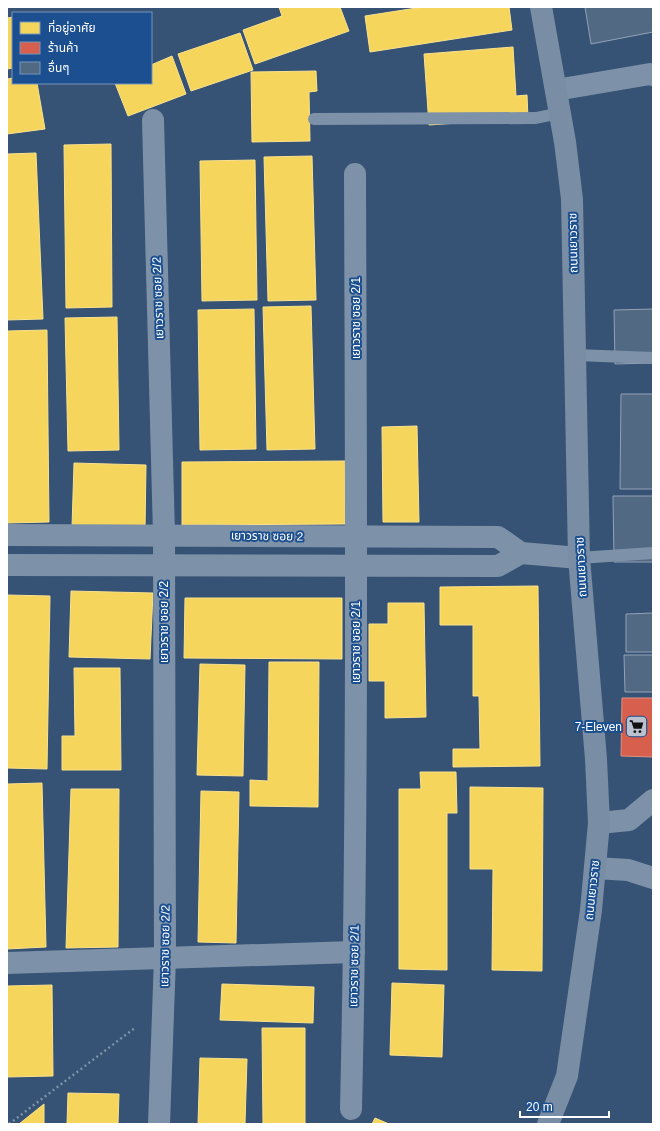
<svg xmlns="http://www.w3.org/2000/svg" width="660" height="1131" font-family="Helvetica,'Noto Sans Thai',sans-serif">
<rect width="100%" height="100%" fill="#365274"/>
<g fill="#f6d55c" stroke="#f9e28d">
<polygon points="279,7 340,7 349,31 255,64 243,30 282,16"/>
<polygon points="423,7 509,7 512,30 370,52 365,16"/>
<polygon points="13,17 13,68 7,69 7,18"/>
<polygon points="240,33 253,70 191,91 178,54"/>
<polygon points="513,47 516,96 527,95 528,118 429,125 424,54"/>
<polygon points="172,56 186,94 128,116 115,83 151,83 151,65"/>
<polygon points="316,71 317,91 309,92 310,141 252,142 251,72"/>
<polygon points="13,78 13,83 37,83 45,129 7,134 7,79"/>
<polygon points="111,144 112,307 66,308 64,145"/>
<polygon points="36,153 43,319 7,320 7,154"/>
<polygon points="312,156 316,300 268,301 264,157"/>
<polygon points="255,160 257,300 202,301 200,161"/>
<polygon points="311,306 315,449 267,450 263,307"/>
<polygon points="254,309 256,449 200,450 198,310"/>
<polygon points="117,317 119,450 68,451 65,318"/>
<polygon points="47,330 49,522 7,523 7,331"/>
<polygon points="417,426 419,522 383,522 382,427"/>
<polygon points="345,461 345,524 182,525 182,462"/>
<polygon points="74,463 146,465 145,529 72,527"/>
<polygon points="538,586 540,766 453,767 453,749 480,749 479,696 473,696 473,625 440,625 440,587"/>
<polygon points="71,591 153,593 150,659 69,657"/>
<polygon points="7,595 50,596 47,769 7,768"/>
<polygon points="185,598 342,598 342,659 184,658"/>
<polygon points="388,603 424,603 426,717 385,718 385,681 369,681 369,624 388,624"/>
<polygon points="269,662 319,662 318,807 250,806 250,780 268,781"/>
<polygon points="200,664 245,665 243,776 197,775"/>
<polygon points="74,668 120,668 121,770 62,770 62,736 75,736"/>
<polygon points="420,772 456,772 457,813 447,813 447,970 399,969 399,789 421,789"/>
<polygon points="42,783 46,947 7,949 7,784"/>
<polygon points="470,787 543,788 542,971 492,970 493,869 470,869"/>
<polygon points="71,789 119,789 118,947 66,948"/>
<polygon points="201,791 239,792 236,943 198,942"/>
<polygon points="392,983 444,985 442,1057 390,1055"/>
<polygon points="222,984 314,987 313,1023 220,1020"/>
<polygon points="52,985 53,1076 7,1077 7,986"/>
<polygon points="262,1028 305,1028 305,1124 263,1124"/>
<polygon points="200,1058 247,1059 245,1124 198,1124"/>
<polygon points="68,1093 119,1094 118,1124 67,1124"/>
<polygon points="44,1104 44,1124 19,1124"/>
<polygon points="375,1118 389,1124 372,1124"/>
</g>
<polygon fill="#d6604d" stroke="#e29082" points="622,698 653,698 653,757 621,756"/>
<g fill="#526984" stroke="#92a2b6">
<polygon points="585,7 653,7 653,32 591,44"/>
<polygon points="653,309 653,363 615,364 614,310"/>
<polygon points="621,394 653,394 653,489 620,489"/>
<polygon points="613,496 653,496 653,562 614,562"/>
<polygon points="653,613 653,652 626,652 626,614"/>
<polygon points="624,655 653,655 653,692 625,692"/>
</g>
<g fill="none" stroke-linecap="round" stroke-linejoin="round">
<polyline stroke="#7d92a8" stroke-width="2.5" stroke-dasharray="2 3" stroke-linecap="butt" points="9,1124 136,1027"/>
<g stroke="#7d92a8" stroke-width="12">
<polyline points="314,119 536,118 560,113"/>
<polyline points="576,355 653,358"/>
<polyline points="579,558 653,553"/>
</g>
<g stroke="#7d92a8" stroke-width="22">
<polyline points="556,90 650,74 653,75"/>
<polyline points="153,120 164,535 165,958 159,1124"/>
<polyline points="7,535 498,537 521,553 579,558"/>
<polyline points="7,565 498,566 521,553"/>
<polyline points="599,823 629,820 653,800"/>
<polyline points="595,868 628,870 653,878"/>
<polyline points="7,963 354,952"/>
<path d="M351 1109C358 798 356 486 355 174"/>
</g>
<polyline stroke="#798da4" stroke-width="22" points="541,7 565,142 572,199 579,558 596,759 599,823 591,910 567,1076 548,1124"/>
</g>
<defs>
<symbol id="supermarket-square" viewBox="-11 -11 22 22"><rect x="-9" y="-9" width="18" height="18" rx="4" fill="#b9c2ce" stroke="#1b4f8f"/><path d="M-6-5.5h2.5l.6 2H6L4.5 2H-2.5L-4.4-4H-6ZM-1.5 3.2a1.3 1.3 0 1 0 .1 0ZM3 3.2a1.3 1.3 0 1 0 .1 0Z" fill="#111"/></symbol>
</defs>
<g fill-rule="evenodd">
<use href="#supermarket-square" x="624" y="714" width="25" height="25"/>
</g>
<g text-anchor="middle" stroke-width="4" stroke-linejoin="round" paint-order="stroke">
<g font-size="12" fill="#fff" stroke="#1b4f8f">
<text transform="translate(573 243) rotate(-91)" y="4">ถนนเยาวราช</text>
<text transform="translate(158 298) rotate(-92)" y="4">เยาวราช ซอย 2/2</text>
<text transform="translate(356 318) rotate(-90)" y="4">เยาวราช ซอย 2/1</text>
<text transform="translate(267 536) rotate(1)" y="4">เยาวราช ซอย 2</text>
<text transform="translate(581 567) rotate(-93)" y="4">ถนนเยาวราช</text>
<text transform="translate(164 622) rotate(-90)" y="4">เยาวราช ซอย 2/2</text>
<text transform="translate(356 642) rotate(-90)" y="4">เยาวราช ซอย 2/1</text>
<text transform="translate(592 890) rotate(-84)" y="4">ถนนเยาวราช</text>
<text transform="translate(165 946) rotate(-89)" y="4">เยาวราช ซอย 2/2</text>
<text transform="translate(354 966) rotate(-89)" y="4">เยาวราช ซอย 2/1</text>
</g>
<g font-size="12" fill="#fff" stroke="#1b4f8f" text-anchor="end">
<text x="622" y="731">7-Eleven</text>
</g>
</g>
<rect width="660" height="1131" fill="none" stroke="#ffffff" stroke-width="16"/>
<rect x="12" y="12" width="140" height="72" fill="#1b4f8f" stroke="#7695bc"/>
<rect x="20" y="22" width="20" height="12" fill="#f6d55c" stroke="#7695bc"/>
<text x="48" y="32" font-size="12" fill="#ffffff">ที่อยู่อาศัย</text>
<rect x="20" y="42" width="20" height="12" fill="#d6604d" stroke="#7695bc"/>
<text x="48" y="52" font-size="12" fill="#ffffff">ร้านค้า</text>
<rect x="20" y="62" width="20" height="12" fill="#526984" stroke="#7695bc"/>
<text x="48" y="72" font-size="12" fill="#ffffff">อื่นๆ</text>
<path d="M520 1111v6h89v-6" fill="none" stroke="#ffffff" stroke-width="2"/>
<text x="526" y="1111" font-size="12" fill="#ffffff" stroke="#1b4f8f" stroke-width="3" paint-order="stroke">20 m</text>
</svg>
